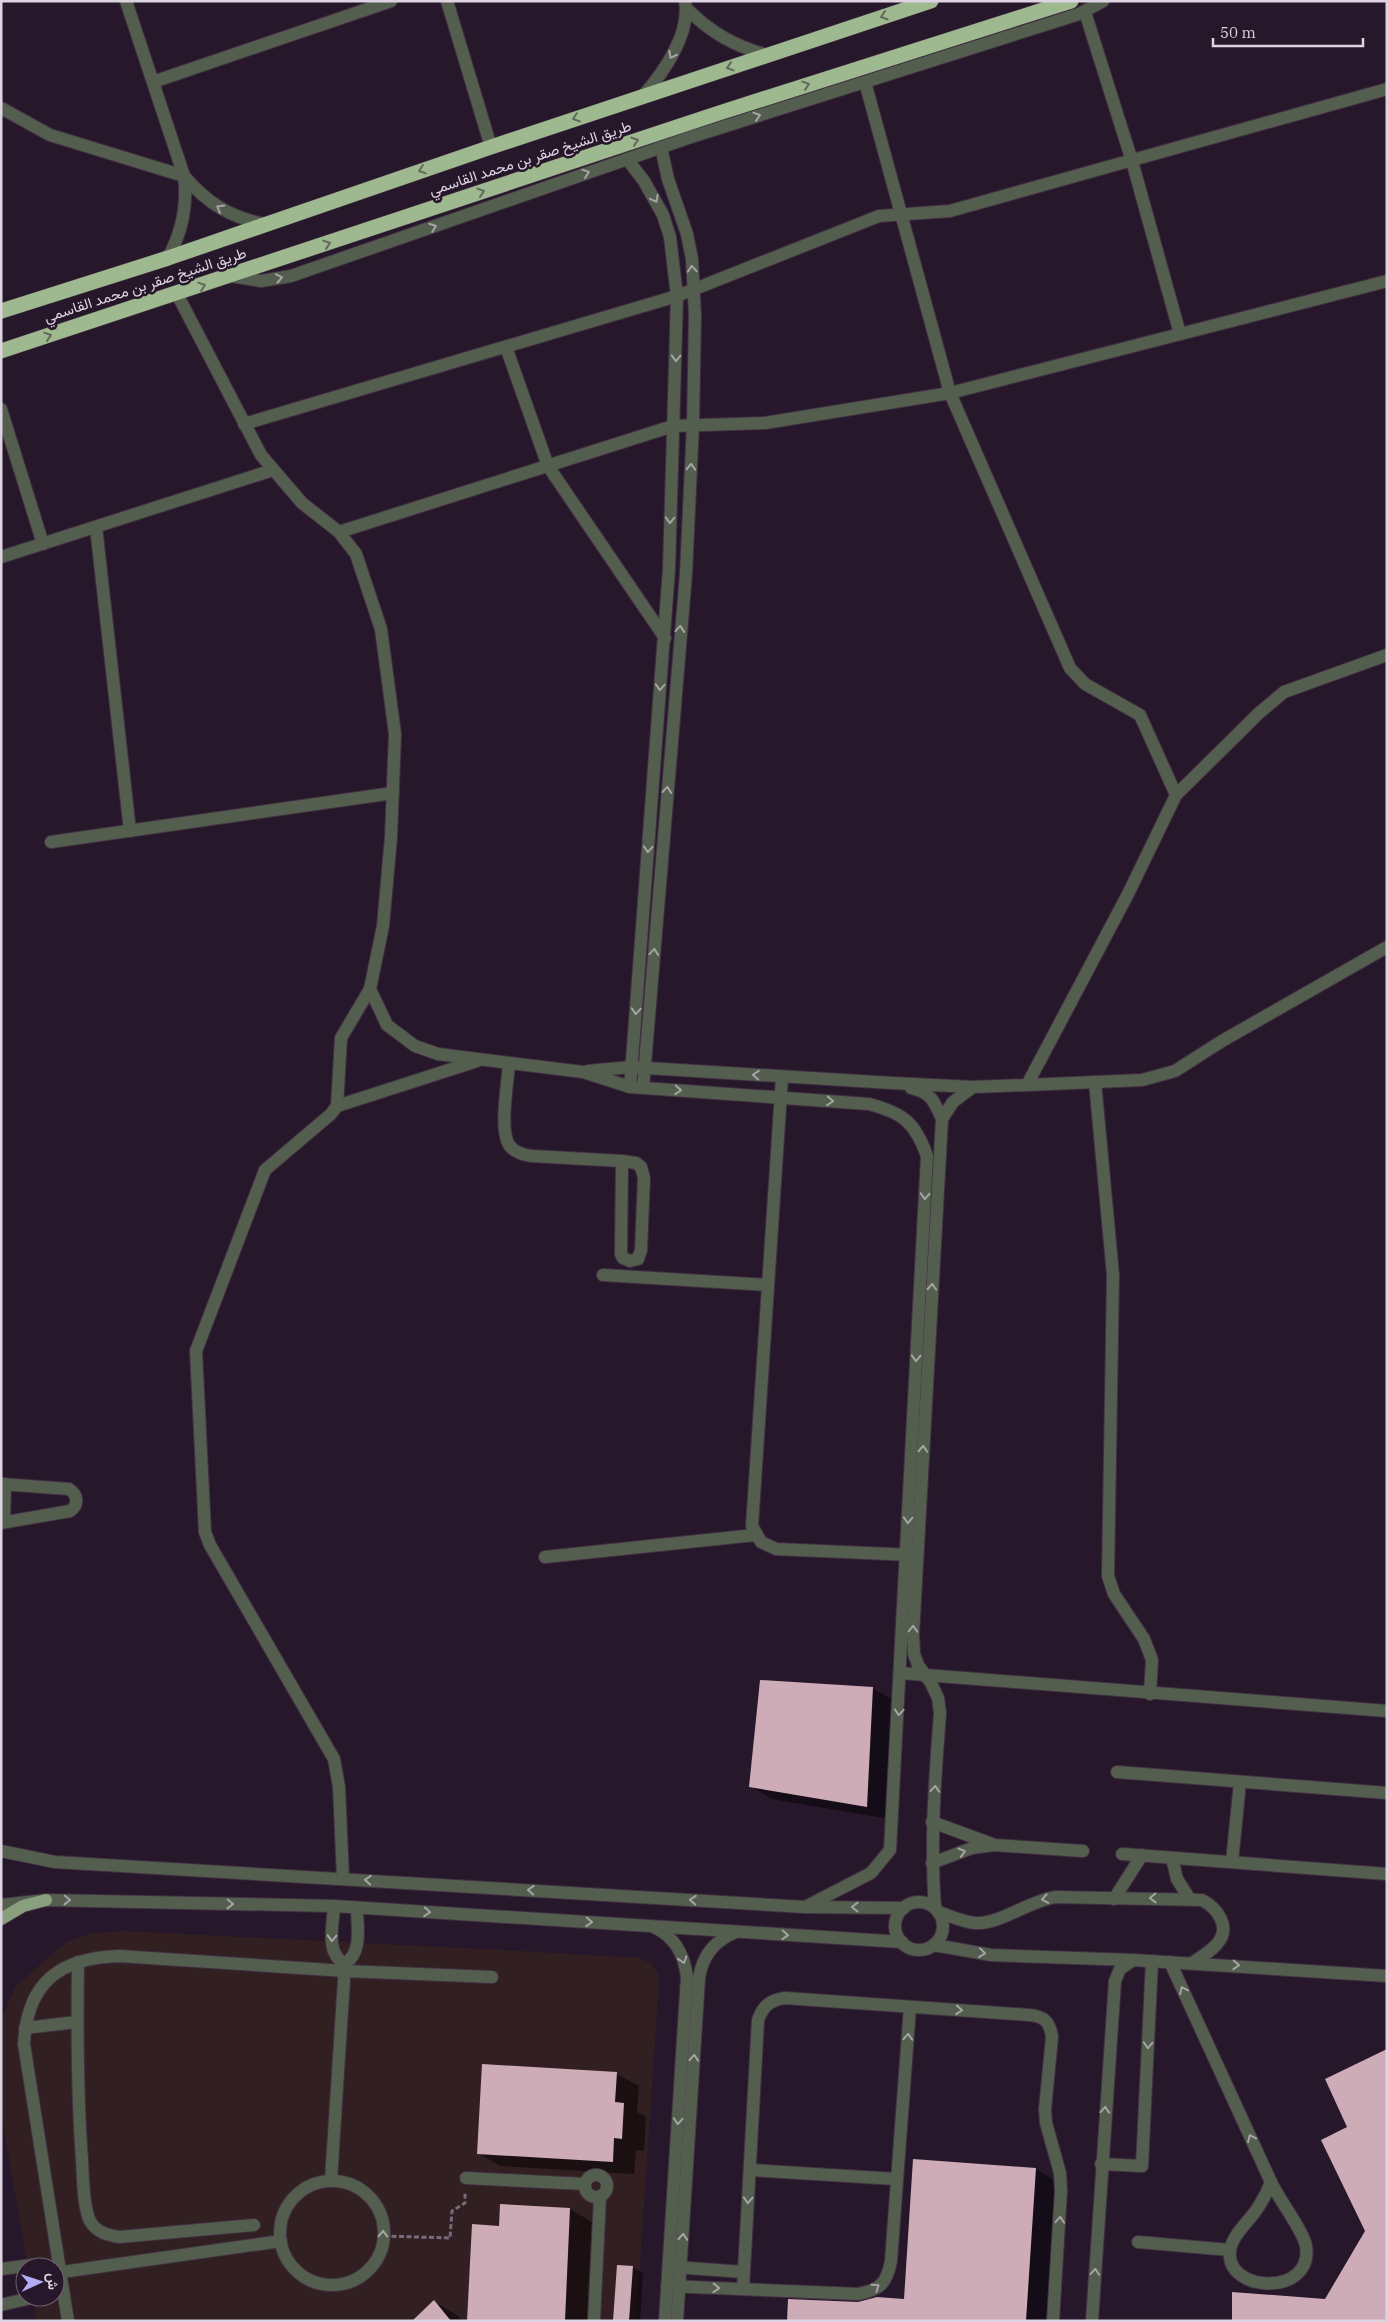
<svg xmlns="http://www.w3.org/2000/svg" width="1388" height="2322" font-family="'IBM Plex Serif',Vazirmatn,serif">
<rect width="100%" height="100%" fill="#27172a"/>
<polygon fill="#321f22" points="123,1931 502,1950 638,1958 651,1963 658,1974 659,1981 636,2321 37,2321 33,2297 55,2297 55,2267 28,2267 1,2114 1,2019 16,1986 65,1943 88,1934"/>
<g fill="#0007">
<polygon points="872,1688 895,1701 889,1819 772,1799 750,1786"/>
<polygon points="617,2074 639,2086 637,2112 646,2117 644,2151 636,2150 634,2174 500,2166 478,2153"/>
<polygon points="1036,2169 1067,2188 1058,2321 788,2321 858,2303 905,2300"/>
<polygon points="570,2209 592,2222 587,2321 468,2321 500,2227"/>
<polygon points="632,2267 643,2273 640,2321 614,2321"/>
<polygon points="435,2302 457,2315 462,2321 414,2321"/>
</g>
<g fill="#cdabb7">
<polygon points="760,1680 873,1687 867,1807 749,1787"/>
<polygon points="1387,2049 1387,2321 1232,2321 1232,2292 1325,2299 1365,2231 1321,2140 1347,2127 1325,2079"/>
<polygon points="482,2064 617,2072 615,2102 624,2103 622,2139 614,2138 613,2162 477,2154"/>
<polygon points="913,2159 1036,2168 1026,2321 787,2321 788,2299 858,2302 877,2297 904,2299"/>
<polygon points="500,2204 570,2208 565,2321 467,2321 472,2224 499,2226"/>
<polygon points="617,2265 633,2266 629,2321 613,2321"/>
<polygon points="434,2300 451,2321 412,2321"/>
</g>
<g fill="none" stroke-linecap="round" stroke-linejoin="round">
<defs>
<g id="minor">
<path d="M126 1 184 176C188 206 182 232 168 258"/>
<polyline points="447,1 491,147"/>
<path d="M686 8C710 32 734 46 767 55"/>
<polyline points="1085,12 1132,161 1180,334"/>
<polyline points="153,82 391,1"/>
<path d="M643 96C663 73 691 34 685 1"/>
<path d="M1 108 50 135 184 176C207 203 231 218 265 224"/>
<polyline points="627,159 644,181 663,215 670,237 677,296 669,569 630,1087"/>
<polyline points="231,276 261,281 291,276 691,137 1079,14 1103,1"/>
<path d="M177 294 261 455 302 503 339 532 356 554 381 629 395 734 391 837 383 926 370 989 387 1025 415 1046 438 1054 583 1072 630 1087 869 1104C903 1113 915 1122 927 1156L890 1850 871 1873 805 1907"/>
<polyline points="506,347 548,466 665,638"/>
<polyline points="1,409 43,544"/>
<polyline points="244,424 677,296 879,216 950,211 1387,89"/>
<polyline points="96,527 130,831"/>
<polyline points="339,532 673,426 765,423 950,393 1387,281"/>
<polyline points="1,557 273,470"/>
<polyline points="1176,795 1259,713 1284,692 1387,655"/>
<polyline points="51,842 393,793"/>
<path d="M509 1063C508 1082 499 1129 509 1145 515 1153 523 1155 532 1156L622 1161 636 1163 641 1167 644 1178 641 1250 638 1259 630 1261 623 1258 621 1254 622 1161"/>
<polyline points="588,1071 631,1067 892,1083 973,1087 1027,1085 1128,894 1176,795 1140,715 1085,684 1070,668 950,393 865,82"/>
<polyline points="782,1077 752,1526 761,1542 776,1549 912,1555"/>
<polyline points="1095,1082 1113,1275 1108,1576 1114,1594 1144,1639 1152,1660 1150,1694"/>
<polyline points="1027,1085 1142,1080 1175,1071 1222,1041 1387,947"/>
<polyline points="643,1088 686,574 693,424 695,316 692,259 687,234 668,179 661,147"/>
<path d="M911 1088C932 1093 934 1101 942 1119L913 1635 914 1654 918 1665 931 1683 938 1698 940 1713C935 1778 930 1842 935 1908"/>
<polyline points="337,1106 477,1061"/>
<polyline points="942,1119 953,1102 973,1087"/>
<polyline points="603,1275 768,1285"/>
<path d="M1 1484 69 1489C78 1495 79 1505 70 1511L1 1523"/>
<polyline points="4,1522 5,1484"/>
<polyline points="545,1557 755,1535"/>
<polyline points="900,1673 1387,1711"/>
<polyline points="1117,1772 1387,1793"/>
<polyline points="932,1822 992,1844"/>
<polyline points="1,1851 55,1862 805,1907 904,1908"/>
<polyline points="1122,1854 1387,1874"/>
<polyline points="1172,1858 1177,1879 1189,1898"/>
<polyline points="1232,1862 1240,1782"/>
<polyline points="932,1863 972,1848 994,1845 1083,1851"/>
<polyline points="343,1878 339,1787 334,1759 210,1545 205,1532 196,1351 265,1170 331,1114 337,1106 341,1038 370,989"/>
<polyline points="1114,1899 1142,1855"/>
<circle cx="919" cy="1926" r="24"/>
<polyline points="1,1905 46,1900 334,1906 902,1942"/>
<path d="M334 1906C333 1926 325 1953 345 1964"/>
<path d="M938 1912C950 1916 963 1922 975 1923 999 1925 1028 1901 1056 1897L1202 1900C1217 1908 1232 1927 1217 1944 1210 1952 1201 1957 1192 1963"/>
<path d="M654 1927C675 1937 684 1954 687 1977L665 2321"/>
<polyline points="934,1945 991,1955 1133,1960"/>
<path d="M78 1962C77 2028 77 2094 82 2160 83 2177 83 2207 90 2221 96 2232 107 2235 119 2237L254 2225"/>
<polyline points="1170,1962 1271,2182"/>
<polyline points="25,2028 77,2022"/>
<polyline points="1101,2164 1142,2166 1152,1961"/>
<polyline points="750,2170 896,2179"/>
<circle cx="596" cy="2186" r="11"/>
<polyline points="466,2178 585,2184"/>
<path d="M331 2180 345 1964C363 1951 357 1927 357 1908"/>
<circle cx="332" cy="2233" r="52"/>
<path d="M1271 2182C1278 2198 1304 2232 1306 2246 1314 2297 1225 2293 1230 2251 1232 2234 1251 2220 1259 2206 1264 2198 1268 2190 1271 2182Z"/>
<polyline points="1138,2242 1230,2250"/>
<polyline points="674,2267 744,2272"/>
<polyline points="1,2269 32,2265 42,2267"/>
<polyline points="55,2273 281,2241"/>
<path d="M667 2286 858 2294C880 2290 887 2283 891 2261L910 2007"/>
<path d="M743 2289 758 2020C763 2006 770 2000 785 1998L1029 2015C1044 2016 1050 2022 1052 2037L1045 2109 1046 2123 1060 2173 1061 2191 1053 2321"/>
<polyline points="1,2305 35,2297"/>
<path d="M68 2321 24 2044C27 1982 60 1958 119 1956L345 1971 492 1977"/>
<polyline points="594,2321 600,2197"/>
<path d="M677 2321 699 1978C703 1955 714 1941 736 1932"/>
<polyline points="1092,2321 1115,1981 1120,1969 1133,1960 1387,1976"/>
</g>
<polyline id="major" points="1,1919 23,1906 46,1900"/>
<g id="highway">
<polyline points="1,311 168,258 491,147 931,1"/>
<polyline points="1,351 719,113 1071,1"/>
</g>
</defs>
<use href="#minor" stroke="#413143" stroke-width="14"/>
<use href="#major" stroke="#413143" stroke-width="14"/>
<use href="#highway" stroke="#413143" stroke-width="16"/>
<polyline stroke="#766979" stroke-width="3" stroke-dasharray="5 2.5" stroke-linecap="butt" points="384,2236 450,2238 452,2211 465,2203 465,2192"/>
<use href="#minor" stroke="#545e4e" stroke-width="12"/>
<use href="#major" stroke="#899f7d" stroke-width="12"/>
<use href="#highway" stroke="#9eb88f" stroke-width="15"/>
</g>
<defs><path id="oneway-chevron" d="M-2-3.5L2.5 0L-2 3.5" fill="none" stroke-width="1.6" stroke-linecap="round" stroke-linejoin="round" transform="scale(1.25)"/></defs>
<g stroke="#62685c">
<use href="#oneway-chevron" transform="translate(884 16) rotate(162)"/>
<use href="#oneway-chevron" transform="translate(730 67) rotate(162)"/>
<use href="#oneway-chevron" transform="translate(806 85) rotate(-18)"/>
<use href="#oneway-chevron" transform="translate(576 118) rotate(161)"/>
<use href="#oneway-chevron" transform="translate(635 141) rotate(-18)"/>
<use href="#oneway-chevron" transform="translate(422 170) rotate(161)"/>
<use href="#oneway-chevron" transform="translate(481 192) rotate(-18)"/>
<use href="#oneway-chevron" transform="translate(327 244) rotate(-18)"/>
<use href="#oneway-chevron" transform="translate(202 286) rotate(-19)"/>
<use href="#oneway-chevron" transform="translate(48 336) rotate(-18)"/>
</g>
<g stroke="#a7a4a6">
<use href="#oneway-chevron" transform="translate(672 55) rotate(117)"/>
<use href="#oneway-chevron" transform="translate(757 116) rotate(-18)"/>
<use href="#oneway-chevron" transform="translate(586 173) rotate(-19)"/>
<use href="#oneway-chevron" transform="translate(655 199) rotate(62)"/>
<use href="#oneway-chevron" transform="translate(220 208) rotate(-150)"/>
<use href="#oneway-chevron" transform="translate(433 227) rotate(-20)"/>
<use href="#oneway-chevron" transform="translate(692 269) rotate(-94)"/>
<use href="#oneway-chevron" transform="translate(279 278) rotate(-11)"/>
<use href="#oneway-chevron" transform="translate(676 358) rotate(92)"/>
<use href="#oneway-chevron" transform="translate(691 467) rotate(-87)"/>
<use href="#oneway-chevron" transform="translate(670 520) rotate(92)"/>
<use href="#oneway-chevron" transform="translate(680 629) rotate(-85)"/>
<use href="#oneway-chevron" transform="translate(660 687) rotate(94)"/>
<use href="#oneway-chevron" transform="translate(667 790) rotate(-85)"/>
<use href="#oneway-chevron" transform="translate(648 849) rotate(94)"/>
<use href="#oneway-chevron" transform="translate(654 952) rotate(-85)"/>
<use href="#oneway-chevron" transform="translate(636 1011) rotate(94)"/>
<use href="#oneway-chevron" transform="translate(756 1075) rotate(-176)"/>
<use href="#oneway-chevron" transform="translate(678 1090) rotate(4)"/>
<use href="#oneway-chevron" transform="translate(830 1101) rotate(5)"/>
<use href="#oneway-chevron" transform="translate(925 1196) rotate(93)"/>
<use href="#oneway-chevron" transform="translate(932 1287) rotate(-87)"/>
<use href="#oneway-chevron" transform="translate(916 1358) rotate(93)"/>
<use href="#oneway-chevron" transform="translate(923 1449) rotate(-87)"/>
<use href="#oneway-chevron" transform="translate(908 1520) rotate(93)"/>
<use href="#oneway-chevron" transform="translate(913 1629) rotate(-88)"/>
<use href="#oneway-chevron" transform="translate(899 1712) rotate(94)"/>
<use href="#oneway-chevron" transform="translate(935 1789) rotate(-86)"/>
<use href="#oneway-chevron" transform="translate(962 1852) rotate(-17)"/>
<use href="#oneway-chevron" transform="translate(368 1880) rotate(-176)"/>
<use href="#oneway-chevron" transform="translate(531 1890) rotate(-176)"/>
<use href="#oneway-chevron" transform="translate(1153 1898) rotate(179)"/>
<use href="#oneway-chevron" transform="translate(1045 1899) rotate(169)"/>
<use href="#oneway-chevron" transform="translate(67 1900) rotate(1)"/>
<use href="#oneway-chevron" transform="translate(693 1900) rotate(-176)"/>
<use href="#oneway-chevron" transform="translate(230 1904) rotate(1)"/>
<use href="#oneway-chevron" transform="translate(855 1907) rotate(-179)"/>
<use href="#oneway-chevron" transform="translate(427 1912) rotate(4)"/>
<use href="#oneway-chevron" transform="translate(589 1922) rotate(4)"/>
<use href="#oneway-chevron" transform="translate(785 1935) rotate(3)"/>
<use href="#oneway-chevron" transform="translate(332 1938) rotate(92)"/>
<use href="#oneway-chevron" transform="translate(982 1953) rotate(7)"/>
<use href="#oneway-chevron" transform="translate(683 1960) rotate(73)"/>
<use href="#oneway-chevron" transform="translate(1236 1965) rotate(3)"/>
<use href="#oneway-chevron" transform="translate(1183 1990) rotate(-115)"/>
<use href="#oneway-chevron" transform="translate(959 2010) rotate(4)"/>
<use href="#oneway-chevron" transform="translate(908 2037) rotate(-86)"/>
<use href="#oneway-chevron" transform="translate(1148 2045) rotate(93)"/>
<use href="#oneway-chevron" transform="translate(694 2058) rotate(-86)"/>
<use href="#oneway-chevron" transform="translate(1105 2110) rotate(-86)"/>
<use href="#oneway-chevron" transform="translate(678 2121) rotate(94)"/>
<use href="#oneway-chevron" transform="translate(1251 2138) rotate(-115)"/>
<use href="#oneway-chevron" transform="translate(748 2200) rotate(93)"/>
<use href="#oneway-chevron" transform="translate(1060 2220) rotate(-86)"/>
<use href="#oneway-chevron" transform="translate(383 2234) rotate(-88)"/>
<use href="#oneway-chevron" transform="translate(683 2237) rotate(-86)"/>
<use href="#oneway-chevron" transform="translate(1095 2272) rotate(-86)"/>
<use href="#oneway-chevron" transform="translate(876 2287) rotate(-34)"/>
<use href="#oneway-chevron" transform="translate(716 2288) rotate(2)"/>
</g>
<g text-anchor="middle" stroke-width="5" stroke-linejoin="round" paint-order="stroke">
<g font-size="15" fill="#ded3e0" stroke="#27172a">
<text transform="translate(530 158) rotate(-18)" y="5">طريق الشيخ صقر بن محمد القاسمي</text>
<text transform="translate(145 285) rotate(-18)" y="5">طريق الشيخ صقر بن محمد القاسمي</text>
</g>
</g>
<rect width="1388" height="2322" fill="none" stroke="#ded3e0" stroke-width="5"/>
<g transform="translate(40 2282) rotate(87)"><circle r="24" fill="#27172a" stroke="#706273"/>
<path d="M0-4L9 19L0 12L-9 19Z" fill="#b5acf8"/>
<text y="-8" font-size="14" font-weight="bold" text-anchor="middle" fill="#ded3e0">ش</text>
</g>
<path d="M1213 38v8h150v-8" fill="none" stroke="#ded3e0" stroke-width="2.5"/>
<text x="1220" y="38" font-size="15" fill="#ded3e0" stroke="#27172a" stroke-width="4" paint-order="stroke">50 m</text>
</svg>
